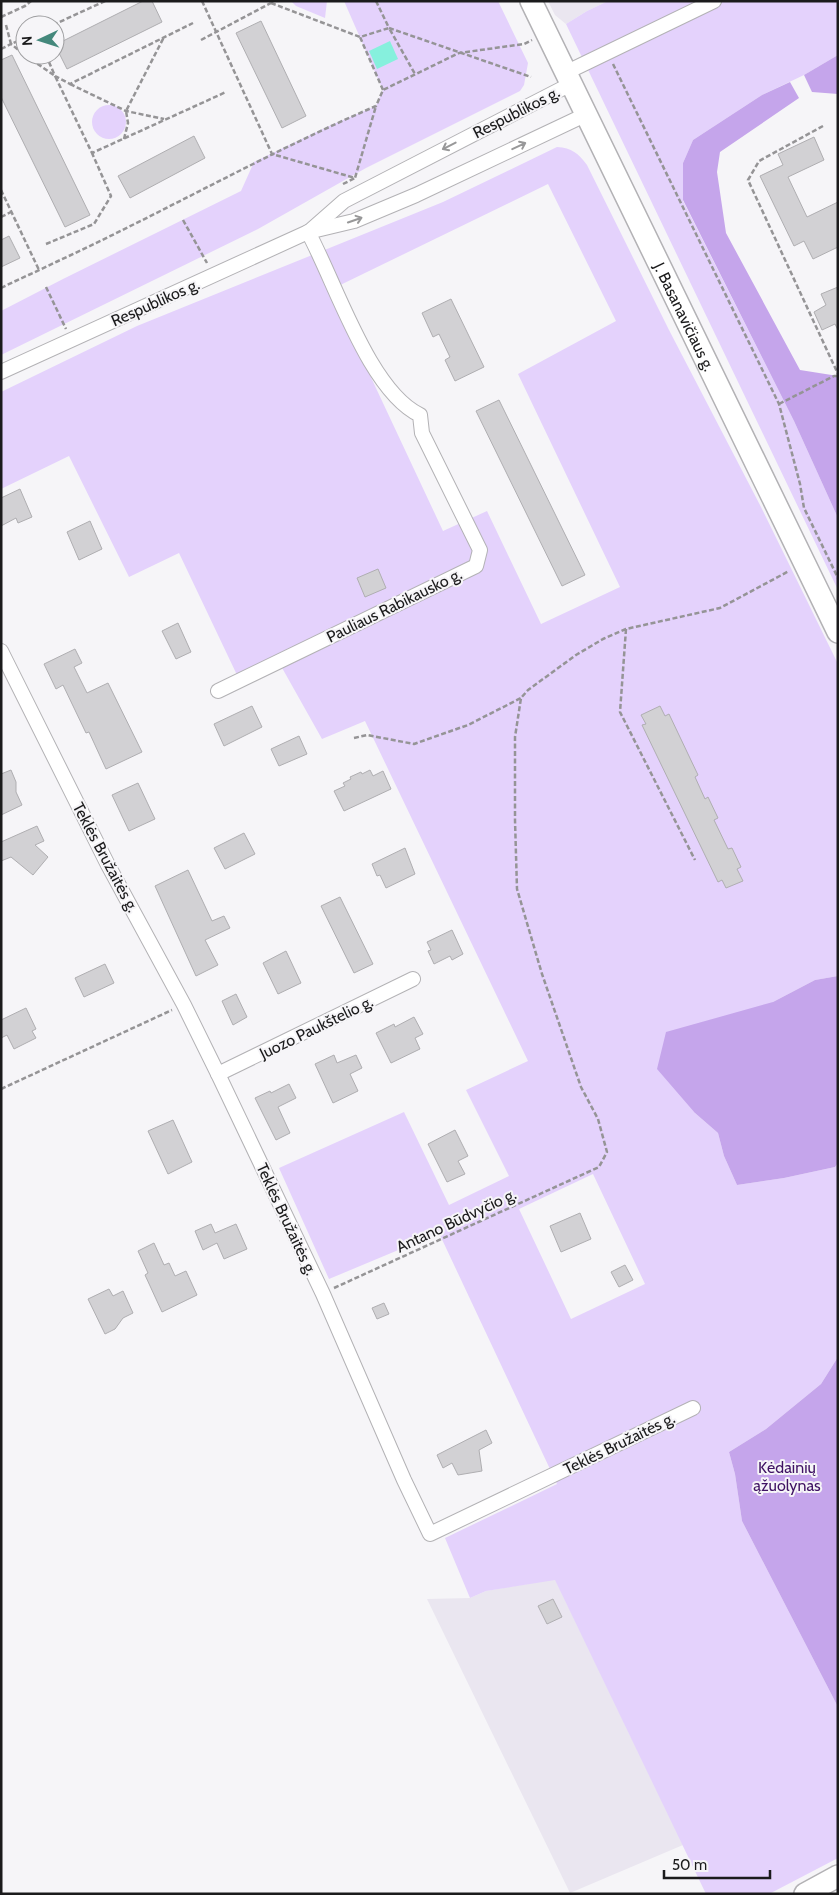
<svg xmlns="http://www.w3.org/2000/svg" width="839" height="1895" font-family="Cabin,sans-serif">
<rect width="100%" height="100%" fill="#f6f5f8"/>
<g fill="#eae6f0">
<polygon points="548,1 608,1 587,11 566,24 555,15"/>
<polygon points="555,1579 683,1845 570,1893 427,1599 470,1598 486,1591"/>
</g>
<g fill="#e4d2fc" fill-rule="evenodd">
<polygon points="291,1 327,1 325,18 296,6"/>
<polygon points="344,1 498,1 528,63 524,85 520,91 366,168 258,229 1,355 1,311 63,279 241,191 254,162 329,126 376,106 383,90"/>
<polygon points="608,1 838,1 838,55 804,75 762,95 693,140 683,163 683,201 794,421 838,518 838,590 566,24 587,11"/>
<circle cx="109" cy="122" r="17"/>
<path d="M557 147C572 148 578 153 587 165L669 330 761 507 838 664V976L815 980 773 1002 695 1113 718 1133 724 1156 737 1185 784 1178 835 1167 838 1163V1357L821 1384 766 1429 729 1452 735 1474 742 1521 838 1707V1858L769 1894H706L555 1580 486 1591 470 1598 445 1538 557 1484 439 1233 329 1279 279 1168 404 1112 449 1205 509 1176 466 1090 528 1061 365 721 322 739 281 666 237 675 179 553 129 577 69 456 1 489V392L137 326 443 202ZM548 184 616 321 518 374 620 587 541 624 487 511 443 531 330 290ZM593 1174 645 1284 571 1319 519 1209Z"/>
</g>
<g fill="#c5a5eb">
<polygon points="838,55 838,94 812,92 804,75"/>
<polygon points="790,82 799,98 720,152 717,172 726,233 800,370 838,376 838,518 794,421 683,200 683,163 693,140 762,95"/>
<polygon points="838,976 838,1163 835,1167 784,1178 737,1185 724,1156 718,1133 695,1113 657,1069 666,1032 773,1002 815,980"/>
<polygon points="838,1357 838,1707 742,1521 735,1474 729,1452 766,1429 821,1384"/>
</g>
<polygon fill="#86f0dd" points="390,41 398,59 377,69 369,51"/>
<g fill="#d2d1d4" stroke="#afaeb1">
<polygon points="143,1 152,1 162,22 67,69 55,45"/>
<polygon points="261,21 306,116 282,128 236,33"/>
<polygon points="12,55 90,215 65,227 1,97 1,60"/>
<polygon points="194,136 205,158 130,198 118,176"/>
<polygon points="814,137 824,160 788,177 807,217 838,202 838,247 813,259 804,241 794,246 760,176 783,165 778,154"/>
<polygon points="9,236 20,258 1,267 1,240"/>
<polygon points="838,287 838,330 835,324 822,330 814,312 826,305 821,294"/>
<polygon points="451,299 484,367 455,381 445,360 450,357 439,334 433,337 422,313"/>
<polygon points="499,400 585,575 562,586 476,411"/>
<polygon points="20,489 32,517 18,523 16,518 1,526 1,498"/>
<polygon points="90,521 102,549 79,560 67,532"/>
<polygon points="378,569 386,588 365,597 357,578"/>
<polygon points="178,623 191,652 176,659 162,631"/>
<polygon points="75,649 82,663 74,667 87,693 108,683 142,752 106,769 89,732 86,733 63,685 56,689 44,664"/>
<polygon points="252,706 262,727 224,746 214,724"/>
<polygon points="660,706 665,716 669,714 698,775 695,777 705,799 708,797 718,818 714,820 728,849 732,848 741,867 737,869 743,881 726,888 722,880 718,882 642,725 646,724 641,715"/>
<polygon points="299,736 307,754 279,766 271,749"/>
<polygon points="11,770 16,782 16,792 22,805 1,815 1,774"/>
<polygon points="370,770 373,776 383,771 391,789 344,811 334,791 345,786 343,783 351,779 350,777 361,772 362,774"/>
<polygon points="138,783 155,819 129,831 112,795"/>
<polygon points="37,826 44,841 35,845 48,857 33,875 11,857 1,861 1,842"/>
<polygon points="244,833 255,854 225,869 214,848"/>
<polygon points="405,848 415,874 386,888 380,875 377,876 372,864"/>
<polygon points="188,870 212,921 224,916 230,928 205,940 218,965 196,976 155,886"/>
<polygon points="340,897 373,964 354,973 321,906"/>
<polygon points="452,930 463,954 452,960 450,956 434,964 428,951 431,950 427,942"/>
<polygon points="286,951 301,983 278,994 263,963"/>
<polygon points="105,964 114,983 84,997 75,978"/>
<polygon points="236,994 247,1017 233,1025 222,1001"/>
<polygon points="26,1008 36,1029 32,1031 36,1038 14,1049 7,1035 1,1038 1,1020"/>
<polygon points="414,1017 423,1034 415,1038 420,1049 391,1063 376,1033 394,1024 395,1027"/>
<polygon points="334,1055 337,1063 356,1055 362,1068 350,1074 358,1091 333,1103 315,1064"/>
<polygon points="289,1084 296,1098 278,1107 290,1133 276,1140 255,1098 270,1091 271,1093"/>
<polygon points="173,1120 192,1162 168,1174 148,1131"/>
<polygon points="455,1130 468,1156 458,1161 465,1174 447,1182 428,1144"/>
<polygon points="580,1213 591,1239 561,1252 550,1226"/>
<polygon points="211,1224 215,1233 236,1224 247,1249 224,1259 217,1243 203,1250 195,1231"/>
<polygon points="154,1243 164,1265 169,1263 175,1276 186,1271 197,1295 162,1312 145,1275 148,1273 138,1251"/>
<polygon points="625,1265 633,1280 619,1287 611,1272"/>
<polygon points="109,1289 113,1296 123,1291 133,1313 123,1318 115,1329 105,1334 88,1299"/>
<polygon points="384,1303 389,1314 377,1319 372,1308"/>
<polygon points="486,1430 492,1443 479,1450 482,1471 458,1475 452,1463 443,1468 437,1455"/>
<polygon points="553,1599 562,1617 547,1624 538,1606"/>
</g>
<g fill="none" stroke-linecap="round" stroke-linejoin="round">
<defs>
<g id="minor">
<polyline points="565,73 714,1"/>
<polyline points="311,230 344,201 571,84"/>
<polyline points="1,372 308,232 354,221 416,195 585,115"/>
<polyline points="1,651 108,865 184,1005 218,1074 323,1294 404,1480 430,1534 693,1408"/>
<path d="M218 691 476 566 480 550 422 433 420 415C369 391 335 281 308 232"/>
<polyline points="218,1074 413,979"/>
</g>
<g id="primary">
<path id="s1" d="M531 1 838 632"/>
<polyline points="805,1894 838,1876"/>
</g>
</defs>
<use href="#minor" stroke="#b3b2b5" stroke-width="16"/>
<use href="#primary" stroke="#b3b2b5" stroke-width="24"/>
<g stroke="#959496" stroke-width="2.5" stroke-dasharray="5 2.5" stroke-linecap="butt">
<polyline points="202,1 272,154 355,178 376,106"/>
<polyline points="376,1 389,28 531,77"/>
<polyline points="271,3 360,37"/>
<polyline points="1,17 25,6 31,1"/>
<polyline points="6,25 11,44 25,38"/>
<polyline points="53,25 105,1"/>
<polyline points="201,40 271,3"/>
<polyline points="1,49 11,44 25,55"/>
<polyline points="25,55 55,76 92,153 226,92"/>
<polyline points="46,55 55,76 70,84 193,23"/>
<polyline points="613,64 779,404 800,484 804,508 838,578"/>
<polyline points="70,84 126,111 164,119"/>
<polyline points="383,90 360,37 389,28 415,74"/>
<polyline points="823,126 759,161 748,180 838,374"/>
<polyline points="124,139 128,123 126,111 164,37"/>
<polyline points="343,184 355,178"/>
<polyline points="1,190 39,270"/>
<polyline points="1,217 11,212"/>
<polyline points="183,220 207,263"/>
<polyline points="46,244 94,224 111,196 92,153"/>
<polyline points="46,287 66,329"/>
<path d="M1 288C19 279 38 271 56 262 164 212 267 153 376 106L383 90 459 53 524 44 532 40"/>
<polyline points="779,404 834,376 838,376"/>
<polyline points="626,629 620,712 695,860"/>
<polyline points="354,738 367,735 414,744 468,725 521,698"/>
<polyline points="1,1089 172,1010"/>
<polyline points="334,1288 599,1167 607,1152 598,1119 581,1087 542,974 517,889 515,820 515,737 521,698 528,690 576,655 603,639 626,629 720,608 789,571"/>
</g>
<use href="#minor" stroke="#fff" stroke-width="14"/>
<use href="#primary" stroke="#fff" stroke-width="21"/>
</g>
<defs><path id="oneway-shaft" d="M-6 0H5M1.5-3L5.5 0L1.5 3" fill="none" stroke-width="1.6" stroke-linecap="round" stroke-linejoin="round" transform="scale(1.25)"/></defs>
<g stroke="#989899">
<use href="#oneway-shaft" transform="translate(449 146) rotate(153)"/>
<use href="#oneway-shaft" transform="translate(519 146) rotate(-25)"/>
<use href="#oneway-shaft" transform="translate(355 220) rotate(-19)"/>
</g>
<g text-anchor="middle" stroke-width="4" stroke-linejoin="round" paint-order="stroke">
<g font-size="16" fill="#1b1b1c" stroke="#f6f5f8">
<text transform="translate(516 112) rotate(-27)" y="6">Respublikos g.</text>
<text transform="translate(155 302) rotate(-24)" y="6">Respublikos g.</text>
<text dy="6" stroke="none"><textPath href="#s1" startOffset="351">J. Basanavičiaus g.</textPath></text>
<text transform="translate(394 605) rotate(-26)" y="6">Pauliaus Rabikausko g.</text>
<text transform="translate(106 857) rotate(62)" y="6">Teklės Bružaitės g.</text>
<text transform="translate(316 1027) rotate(-26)" y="6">Juozo Paukštelio g.</text>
<text transform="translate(287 1219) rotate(65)" y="6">Teklės Bružaitės g.</text>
<text transform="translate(456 1220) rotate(-25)" y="6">Antano Būdvyčio g.</text>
<text transform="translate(619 1443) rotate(-26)" y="6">Teklės Bružaitės g.</text>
</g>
<g font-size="16" fill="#3f1263" stroke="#f6f5f8">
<text x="787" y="1473">Kėdainių<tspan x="787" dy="18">ąžuolynas</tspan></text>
</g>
</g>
<rect width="839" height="1895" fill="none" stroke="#1b1b1c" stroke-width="5"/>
<g transform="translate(40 40) rotate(266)"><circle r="24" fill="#f6f5f8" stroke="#9e9ea0"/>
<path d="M0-4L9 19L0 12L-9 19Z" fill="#44887c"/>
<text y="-8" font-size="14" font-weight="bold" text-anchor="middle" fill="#1b1b1c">N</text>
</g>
<path d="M664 1870v8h106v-8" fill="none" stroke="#1b1b1c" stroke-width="2.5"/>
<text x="672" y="1870" font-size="15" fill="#1b1b1c" stroke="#f6f5f8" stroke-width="4" paint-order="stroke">50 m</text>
</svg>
